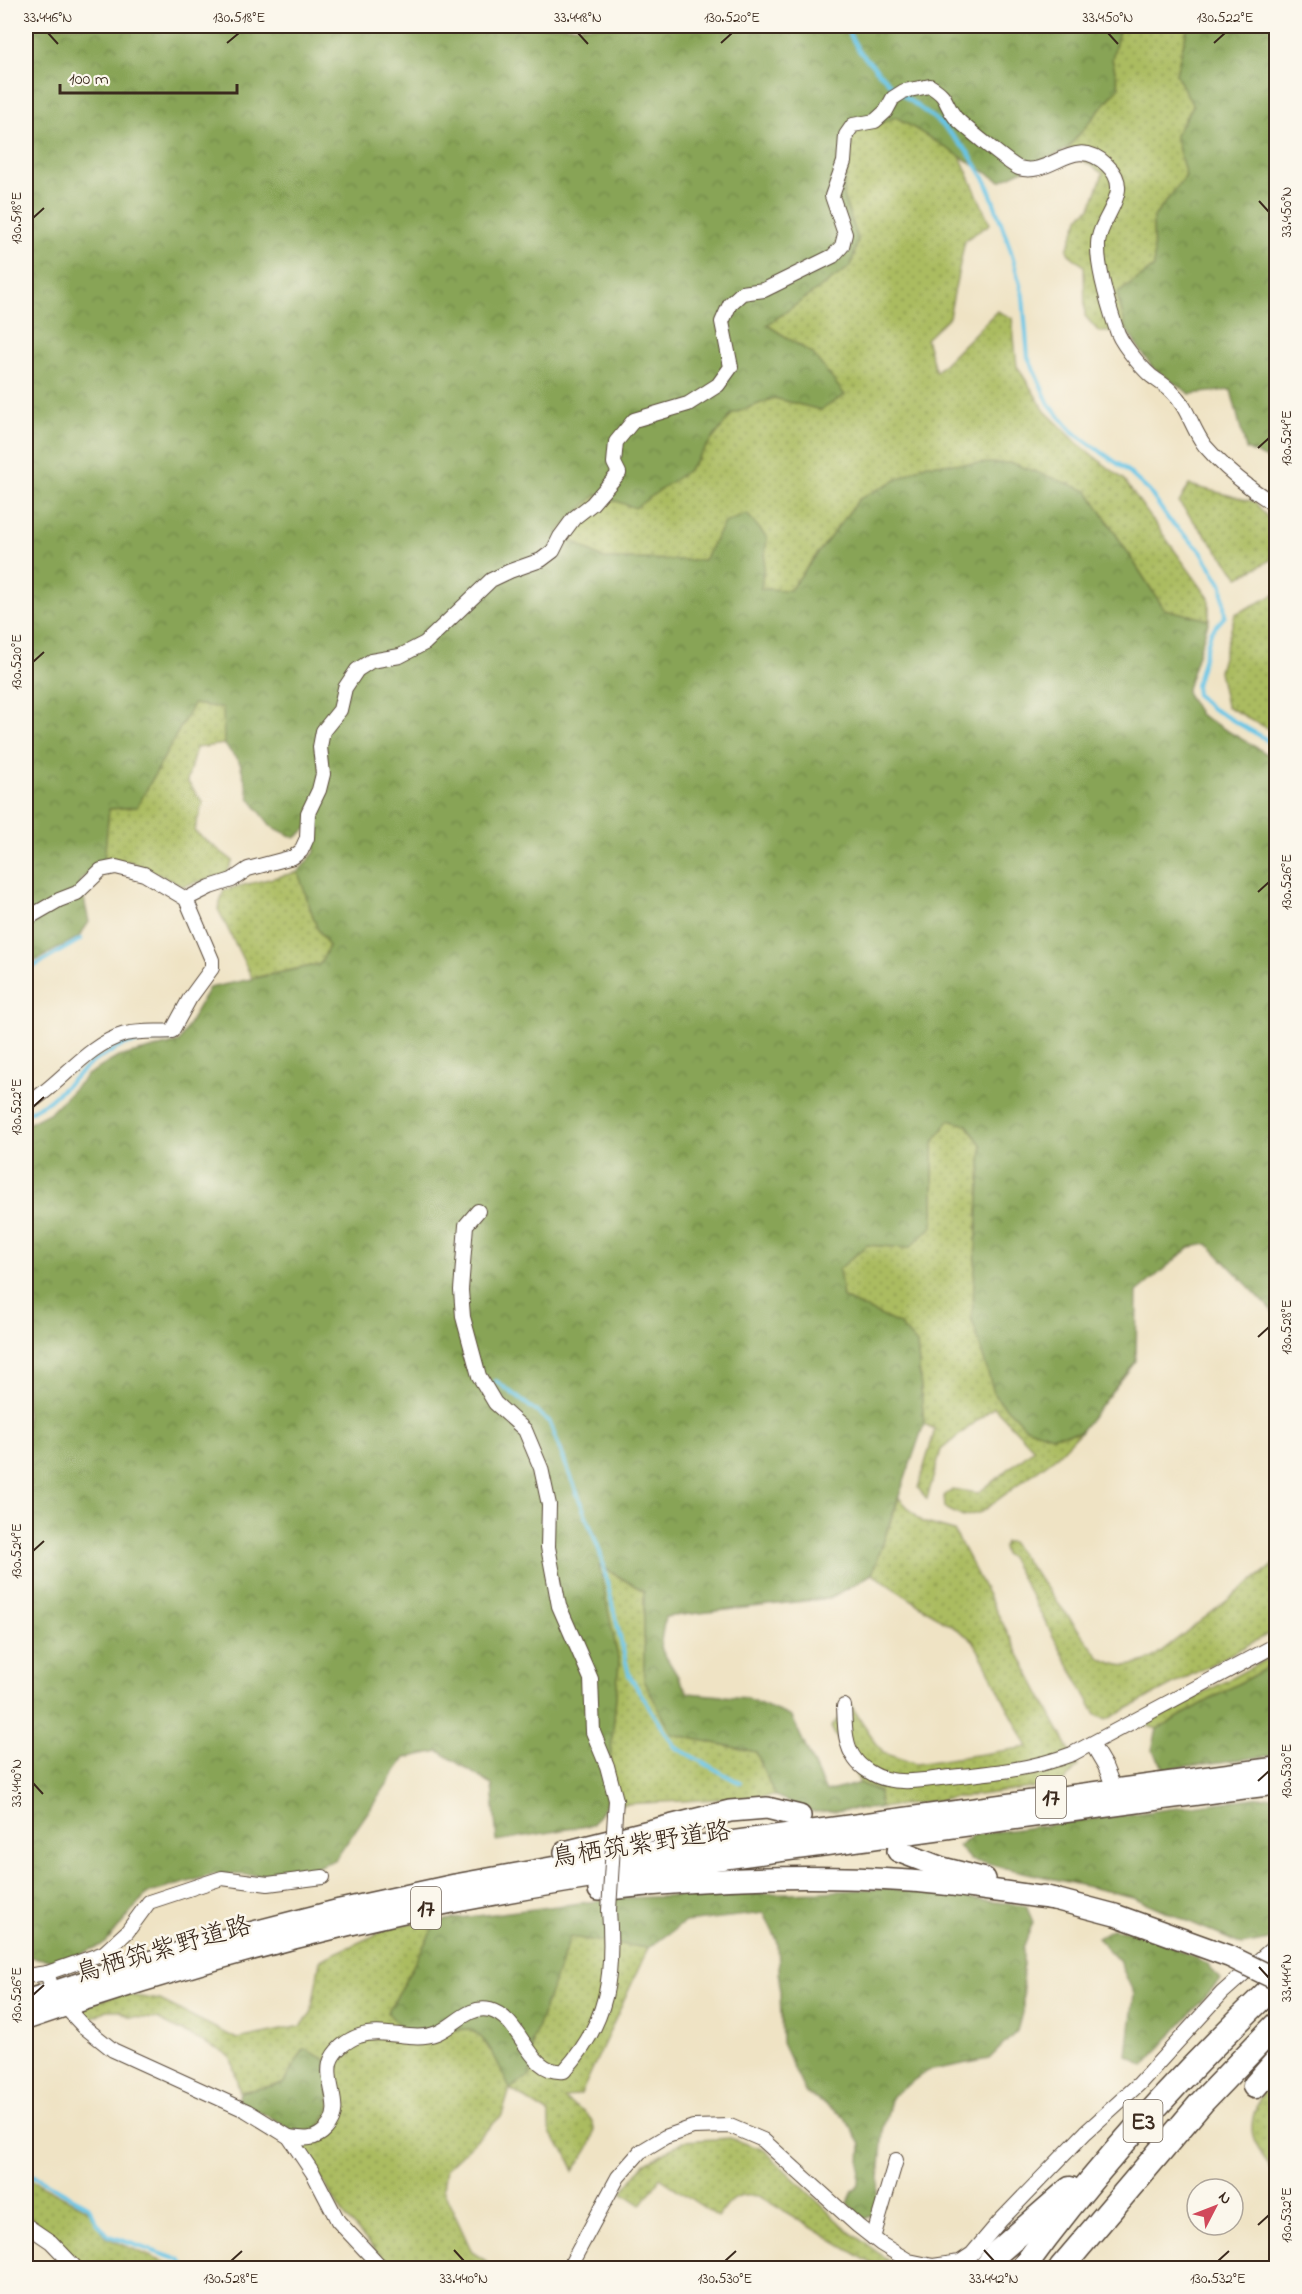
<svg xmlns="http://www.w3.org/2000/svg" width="1302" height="2294" font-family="'Indie Flower','Klee One',sans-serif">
<defs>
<pattern id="grass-dots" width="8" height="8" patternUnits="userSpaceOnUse" patternTransform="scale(1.5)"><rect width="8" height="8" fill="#abbc60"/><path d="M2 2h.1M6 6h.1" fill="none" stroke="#8c994f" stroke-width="1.8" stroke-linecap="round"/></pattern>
<pattern id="forest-crowns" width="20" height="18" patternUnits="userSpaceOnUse" patternTransform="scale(1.5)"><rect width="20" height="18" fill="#88a456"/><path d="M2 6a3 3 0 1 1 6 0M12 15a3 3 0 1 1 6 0" fill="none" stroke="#708647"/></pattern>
</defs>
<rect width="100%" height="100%" fill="#fbf7ec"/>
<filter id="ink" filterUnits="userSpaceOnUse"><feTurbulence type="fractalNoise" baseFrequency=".0167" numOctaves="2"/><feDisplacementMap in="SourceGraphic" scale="12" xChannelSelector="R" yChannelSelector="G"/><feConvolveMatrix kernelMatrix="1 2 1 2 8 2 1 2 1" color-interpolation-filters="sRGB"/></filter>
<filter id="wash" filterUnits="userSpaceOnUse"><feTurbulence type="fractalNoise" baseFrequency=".008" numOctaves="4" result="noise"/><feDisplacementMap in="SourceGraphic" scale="24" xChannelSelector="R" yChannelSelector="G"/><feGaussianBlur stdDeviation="1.35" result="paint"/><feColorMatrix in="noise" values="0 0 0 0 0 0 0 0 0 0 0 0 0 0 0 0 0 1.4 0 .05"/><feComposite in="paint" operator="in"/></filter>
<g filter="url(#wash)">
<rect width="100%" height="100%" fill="#efe3c4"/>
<g fill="url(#grass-dots)" stroke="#73733f" stroke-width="1.5">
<polygon points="1120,26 1188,26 1176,74 1193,106 1175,135 1186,176 1153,218 1154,267 1117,294 1127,331 1099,332 1085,316 1084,266 1069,254 1067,250 1080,216 1091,207 1103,173 1066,150 1119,87 1112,59"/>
<polygon points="896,117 960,156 990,224 965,240 949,317 926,339 936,372 997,311 1012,318 1017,366 1045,411 1077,443 1123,479 1209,598 1209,620 1164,609 1088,491 859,499 790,590 761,589 767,538 724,523 704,560 603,559 556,532 597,494 688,470 732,414 774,398 821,410 813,354 767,325 851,266 858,239 843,196 852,134"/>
<polygon points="1189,485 1255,502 1271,522 1271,560 1239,577 1179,503"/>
<polygon points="1276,594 1276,733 1226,706 1219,671 1235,614"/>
<polygon points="193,704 224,708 224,744 196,748 187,781 203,803 194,831 233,861 226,874 183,886 132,862 104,860 109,809 137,807"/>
<polygon points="298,872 317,928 329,946 321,964 252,978 218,909 224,890"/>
<polygon points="949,1120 967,1125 982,1146 972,1320 1052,1436 1080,1432 1057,1456 981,1512 963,1517 945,1508 944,1496 952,1489 978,1493 1034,1449 994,1407 941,1450 927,1499 918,1488 935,1429 924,1424 917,1344 899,1324 843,1298 839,1269 867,1245 909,1248 933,1226 933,1143"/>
<polygon points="899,1498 922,1522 954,1531 1078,1766 1062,1784 880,1808 879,1792 860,1783 831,1727 850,1704 883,1753 916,1764 1028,1747 973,1640 872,1574"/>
<path d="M1005 1542H1011L1100 1658C1121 1668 1129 1668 1151 1659L1276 1563V1630L1106 1720 1096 1715 1010 1557 1005 1555 1003 1548Z"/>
<polygon points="598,1565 644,1591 644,1680 672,1734 756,1752 775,1796 606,1805 619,1663"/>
<polygon points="1276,1654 1276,1665 1272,1665 1157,1729 1144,1725"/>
<path d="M437 1921 388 2013 430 2032 470 2029 479 2034 495 2057 510 2088 531 2075 533 2040 570 1937 648 1948 581 2094 564 2099C571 2105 581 2109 588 2116 605 2132 582 2158 573 2171 572 2154 558 2148 551 2134 548 2129 549 2120 549 2114L510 2089 502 2115 446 2169 443 2189 472 2252 486 2261 489 2268H392L346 2218 292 2132 304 2049 283 2084 240 2092 231 2059 225 2053 157 2019 130 2017 119 2010H106L90 2019 80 2008 121 1994 160 2000 237 2039 301 2026 311 2014 320 1960 395 1926Z"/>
<path d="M1276 2075V2177C1270 2165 1259 2153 1254 2140 1246 2116 1262 2092 1276 2075Z"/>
<path d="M730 2138 764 2150 847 2230 896 2266 893 2268H879L759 2196C736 2194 730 2198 718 2217L660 2178 641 2205 622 2192 644 2164 684 2141Z"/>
<polygon points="26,2177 89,2210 105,2237 177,2268 79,2268 26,2221"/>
</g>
<g fill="url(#forest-crowns)" stroke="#62673a" stroke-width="1.5">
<polygon points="26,26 1120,26 1112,59 1119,87 1066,150 1000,181 896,117 852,134 843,196 858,239 851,266 767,325 813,354 845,395 821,410 774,398 732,414 688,470 635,508 597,494 557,532 603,559 704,560 724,523 747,514 767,538 761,589 790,590 859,499 927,464 1012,463 1088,491 1164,609 1209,620 1186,692 1200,715 1276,759 1276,1315 1208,1244 1190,1247 1137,1292 1136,1361 1080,1432 1052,1436 1025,1427 995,1396 972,1320 982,1146 967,1125 949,1120 933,1143 933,1226 909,1248 867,1245 839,1269 843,1298 899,1324 917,1344 924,1424 872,1574 831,1598 665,1617 660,1647 688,1693 747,1698 792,1717 826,1792 860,1783 879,1792 880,1808 814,1812 775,1796 756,1752 672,1734 644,1680 644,1591 599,1565 619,1663 606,1805 592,1825 497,1841 492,1785 439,1751 405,1758 335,1860 303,1872 259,1875 216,1874 146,1894 106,1943 74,1957 50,1960 30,1957 26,1950 26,1125 51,1112 87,1075 118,1057 179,1042 209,988 320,964 329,946 317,928 298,872 315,852 314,823 295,838 271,826 250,799 240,763 224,744 223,708 193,704 137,807 109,809 104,860 80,880 89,922 79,937 26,966"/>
<polygon points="1188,26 1276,26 1276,463 1246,449 1231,390 1190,394 1152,367 1127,331 1117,294 1154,267 1153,218 1186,176 1175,135 1193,106 1176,74"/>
<polygon points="1272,1665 1276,1665 1276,1755 1165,1769 1152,1750 1157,1729"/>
<polygon points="1276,1795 1276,1933 1269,1940 1242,1945 1133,1897 970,1860 958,1846 973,1835"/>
<path d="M887 1888 1026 1906 1033 1922 1023 1948V2009L1017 2031 989 2059 927 2071 892 2096 883 2131 876 2214 864 2219 848 2204 852 2192 859 2184 861 2144 844 2116 805 2092 782 2043 778 1943 764 1913 685 1922 648 1948 570 1937 533 2040 531 2075 510 2089C500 2069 491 2040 470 2029L404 2031 388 2013 437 1921 621 1898 822 1892Z"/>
<polygon points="1112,1929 1144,1933 1208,1964 1220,1980 1144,2066 1127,2056 1134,1994 1119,1961 1097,1938"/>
<polygon points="304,2049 326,2060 330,2109 318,2129 292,2132 276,2120 238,2102 240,2092 283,2084"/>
</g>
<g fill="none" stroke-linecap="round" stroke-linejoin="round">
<g stroke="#68c5e6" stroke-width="4">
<polyline points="845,26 859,51 896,90 940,123 968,152 987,183 1010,248 1023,296 1028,357 1049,404 1074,433 1124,468 1149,491 1169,520 1200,550 1222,585 1225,616 1211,632 1196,685 1197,695 1211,708 1264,738 1276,750"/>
<polyline points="26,971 81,939"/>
<polyline points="26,1114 49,1101 91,1063 125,1044 174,1038"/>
<polyline points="496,1381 549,1421 600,1552 629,1675 675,1747 740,1783"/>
<polyline points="26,2173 29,2173 89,2207 98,2224 107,2235 179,2260 187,2268"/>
</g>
</g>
</g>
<g filter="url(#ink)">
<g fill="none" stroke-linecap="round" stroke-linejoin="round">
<defs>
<g id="minor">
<path d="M186 899 210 887 232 880 248 869 293 857 301 851 307 838 308 813 319 790 323 774 320 747 323 731 340 710 345 688 357 670 371 661 400 656 425 643 491 580 510 571 541 560 553 551 560 537 574 518 592 504 619 473 614 463 616 442 634 420 688 404 718 385 731 367 722 322 730 304 742 293 764 290 833 256 842 246 845 234 832 196 844 162 846 135 853 125 875 121 886 111 893 98 904 91 930 86C950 98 943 102 955 117 960 123 1012 166 1019 168 1051 178 1073 133 1107 165 1136 192 1099 216 1098 244 1097 269 1108 304 1116 328 1119 341 1140 366 1150 375 1157 381 1166 385 1172 392 1188 407 1192 429 1205 446 1218 461 1236 477 1252 489 1261 496 1269 499 1276 508"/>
<path d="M26 919 59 900 77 893 101 870 116 867 144 874 186 899 212 960V968L190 998 172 1031C157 1032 140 1031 125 1034 86 1045 60 1085 26 1105"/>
<polyline points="478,1211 466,1225 461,1290 463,1317 479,1376 495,1403 525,1430 541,1468 549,1505 548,1547 559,1606 591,1679 593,1732 607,1766 616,1800 615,1814"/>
<path d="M844 1706C845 1724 844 1744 855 1759 861 1768 876 1777 886 1779 907 1784 929 1779 950 1777 992 1773 1033 1769 1072 1754L1276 1645"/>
<polyline points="1092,1744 1105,1766 1114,1788"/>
<polyline points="47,1973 104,1953 127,1932 149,1902 222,1878 268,1884 323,1877"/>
<polyline points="26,1976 47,1973 50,1982"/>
<polyline points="70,2012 83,2026 113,2050 247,2111 289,2137 313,2173 338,2221 382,2268"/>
<path d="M289 2137C304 2139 315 2141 326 2129 345 2109 325 2086 330 2063 333 2051 347 2040 359 2036 384 2027 412 2043 437 2033 455 2026 468 2005 490 2010 523 2019 527 2075 564 2071 609 2022 614 1974 609 1910"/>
<polyline points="26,2225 51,2242 76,2268"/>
<polyline points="873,2238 896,2160"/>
<polyline points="569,2268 618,2177 640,2152 665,2137 693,2127 730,2126 763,2140 858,2226 881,2244 909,2261 933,2266 960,2262 972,2254 1000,2221 1086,2132 1139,2084 1222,1993 1276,1945"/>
</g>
<g id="primary">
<polyline points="898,1851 942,1868 985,1879"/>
<polyline points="565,1852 730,1811 767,1808 800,1816"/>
<path d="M599 1890C702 1878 806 1874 910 1881 958 1884 1007 1893 1055 1899"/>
<polyline points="1043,1896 1115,1915 1231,1957"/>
<polyline points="26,2001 106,1975 215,1942 340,1910 455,1885 590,1861 1276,1768"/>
<path d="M26 2019C164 1971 307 1931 452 1902 580 1877 709 1860 838 1843 984 1823 1130 1802 1276 1784"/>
</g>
<g id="motorway">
<polyline points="1255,2086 1276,2062"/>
<polyline points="986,2268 997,2253 1070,2189"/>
<path d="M1023 2268C1097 2166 1184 2072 1276 1984"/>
<polyline points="1061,2268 1202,2102 1276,2025"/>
</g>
</defs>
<use href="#minor" stroke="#564637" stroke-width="16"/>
<use href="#primary" stroke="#564637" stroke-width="24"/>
<use href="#motorway" stroke="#564637" stroke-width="27"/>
<use href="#minor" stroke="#fff" stroke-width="14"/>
<use href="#primary" stroke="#fff" stroke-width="21"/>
<use href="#motorway" stroke="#fff" stroke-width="24"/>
<defs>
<polyline id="minor-bridge" points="609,1910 615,1814"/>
<polyline id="primary-bridge" points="1231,1957 1276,1979"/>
</defs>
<use href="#minor-bridge" stroke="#564637" stroke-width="16" stroke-linecap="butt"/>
<use href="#primary-bridge" stroke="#564637" stroke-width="24" stroke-linecap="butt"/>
<use href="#minor-bridge" stroke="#fff" stroke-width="14"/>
<use href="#primary-bridge" stroke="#fff" stroke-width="21"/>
</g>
</g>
<path fill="none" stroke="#3b2a1e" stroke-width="2" d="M48 33 58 44M578 33 588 44M1108 33 1118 44M227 43 239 33M721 43 732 33M1214 43 1225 33M1259 201 1269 212M33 218 44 208M1258 448 1269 438M33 662 44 652M1258 892 1269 882M33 1107 44 1097M1258 1337 1269 1327M33 1551 44 1541M1258 1781 1269 1771M33 1783 43 1794M1259 1967 1269 1978M33 1995 44 1985M1258 2225 1269 2215M454 2250 464 2261M984 2250 994 2261M231 2261 242 2251M725 2261 736 2251M1218 2261 1229 2251"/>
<g text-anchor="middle" stroke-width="5" stroke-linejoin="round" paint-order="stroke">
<g fill="#fbf7ec" stroke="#75685c" stroke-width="1.5">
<rect x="1036" y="1776" width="30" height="42" rx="4.5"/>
<rect x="411" y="1887" width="30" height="42" rx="4.5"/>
<rect x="1123.5" y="2100" width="39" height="42" rx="4.5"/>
</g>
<g font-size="24" font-weight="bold" fill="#3b2a1e">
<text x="1051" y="1805">17</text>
<text x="426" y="1916">17</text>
<text x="1143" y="2129">E3</text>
</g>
<g font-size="26" fill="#3b2a1e" stroke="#fbf7ec">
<text transform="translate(641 1843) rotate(-9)" y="9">鳥栖筑紫野道路</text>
<text transform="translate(163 1948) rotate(-16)" y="9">鳥栖筑紫野道路</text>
</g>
</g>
<rect width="1302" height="2294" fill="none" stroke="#fbf7ec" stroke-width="66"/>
<g transform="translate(1215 2207) rotate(48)"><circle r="28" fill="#fbf7ec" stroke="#aea59a" stroke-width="1.5"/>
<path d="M0-4.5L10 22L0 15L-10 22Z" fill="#d1495b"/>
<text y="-9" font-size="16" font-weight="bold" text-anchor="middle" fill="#3b2a1e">N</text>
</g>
<path d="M60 84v9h177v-9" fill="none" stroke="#3b2a1e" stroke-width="3"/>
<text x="69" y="84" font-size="18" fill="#3b2a1e" stroke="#fbf7ec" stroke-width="4.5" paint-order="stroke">100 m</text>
<rect x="33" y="33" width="1236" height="2228" fill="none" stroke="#3b2a1e" stroke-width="2"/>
<g font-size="15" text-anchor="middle" fill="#3b2a1e">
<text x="48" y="22">33.446°N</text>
<text x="239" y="22">130.518°E</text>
<text x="578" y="22">33.448°N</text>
<text x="732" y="22">130.520°E</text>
<text x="1108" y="22">33.450°N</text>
<text x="1225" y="22">130.522°E</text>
<text transform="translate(1286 212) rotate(-90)" y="5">33.450°N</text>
<text transform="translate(16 218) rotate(-90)" y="5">130.518°E</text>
<text transform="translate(1286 438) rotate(-90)" y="5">130.524°E</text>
<text transform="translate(16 662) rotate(-90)" y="5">130.520°E</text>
<text transform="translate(1286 882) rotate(-90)" y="5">130.526°E</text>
<text transform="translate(16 1107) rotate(-90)" y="5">130.522°E</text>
<text transform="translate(1286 1327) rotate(-90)" y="5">130.528°E</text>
<text transform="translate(16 1551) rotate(-90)" y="5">130.524°E</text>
<text transform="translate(1286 1771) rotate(-90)" y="5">130.530°E</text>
<text transform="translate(16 1783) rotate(-90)" y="5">33.440°N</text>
<text transform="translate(1286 1978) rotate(-90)" y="5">33.444°N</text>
<text transform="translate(16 1995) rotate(-90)" y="5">130.526°E</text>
<text transform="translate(1286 2215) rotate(-90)" y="5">130.532°E</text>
<text x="231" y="2283">130.528°E</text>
<text x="464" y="2283">33.440°N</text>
<text x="725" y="2283">130.530°E</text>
<text x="994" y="2283">33.442°N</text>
<text x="1218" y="2283">130.532°E</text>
</g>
</svg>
